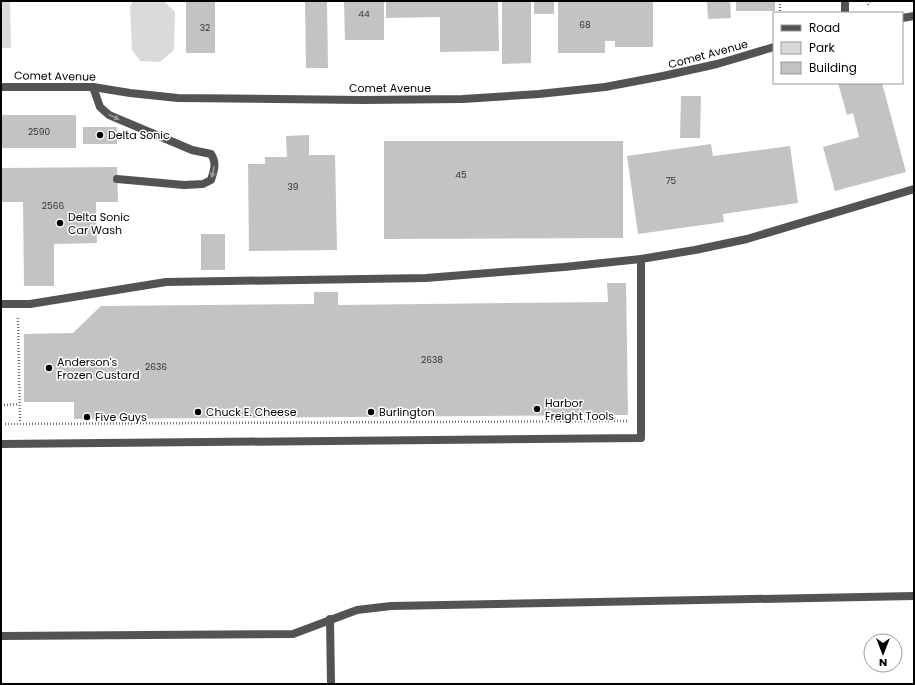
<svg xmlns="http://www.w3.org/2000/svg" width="915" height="685" font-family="Poppins,sans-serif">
<rect width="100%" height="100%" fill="#fff"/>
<g fill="#dadada">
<polygon points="134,1 164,1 175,12 174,50 160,62 140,61 132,50 130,6"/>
<polygon points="1,2 10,2 11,48 1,48"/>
</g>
<g fill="#c3c3c3">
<rect x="186" y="1" width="29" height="52"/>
<polygon points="305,1 327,1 328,68 306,68"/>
<polygon points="344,1 384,1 384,40 345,40"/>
<polygon points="386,1 498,1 499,51 440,52 440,17 386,18"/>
<polygon points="502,1 531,1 531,63 502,64"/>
<rect x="534" y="1" width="20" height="13"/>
<polygon points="558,1 653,1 653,47 615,47 615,41 605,41 605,53 558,53"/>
<polygon points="707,1 730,1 731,18 708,19"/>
<rect x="736" y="1" width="39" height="10"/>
<polygon points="838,83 882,83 906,172 835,191 823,147 859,137 853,113 847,115"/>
<polygon points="681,96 701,96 700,138 680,138"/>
<rect x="1" y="115" width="75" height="33"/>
<rect x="83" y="127" width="34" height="17"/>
<polygon points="309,135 309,155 335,155 337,250 249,251 248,164 265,164 265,157 287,157 286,136"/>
<polygon points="384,141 623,141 623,238 384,239"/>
<polygon points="711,144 713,156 790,146 798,203 723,214 724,222 638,234 627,156"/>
<polygon points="117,167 118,202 96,202 97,243 54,244 54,286 24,286 23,202 1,202 1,168"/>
<rect x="201" y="234" width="24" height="36"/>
<polygon points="607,283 626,283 628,415 74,419 74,402 24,402 24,334 73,333 101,306 314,304 314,292 338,292 338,305 608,302"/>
</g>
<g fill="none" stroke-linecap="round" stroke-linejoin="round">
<g stroke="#757575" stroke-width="2.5" stroke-dasharray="1 2" stroke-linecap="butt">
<polyline points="780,1 780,13"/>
<polyline points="868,5 870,1"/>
<polyline points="18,318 20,423"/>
<polyline points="1,401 4,401"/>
<polyline points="4,405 19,404"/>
<polyline points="5,424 628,421"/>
</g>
<g stroke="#535353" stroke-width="8">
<path d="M93 87 100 107 109 115 192 150 211 154C217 163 214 171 211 180L203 184 184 185 117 179"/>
<polyline points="1,304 30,304 166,282 426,278 564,267 641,259 695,250 747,239 914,189"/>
<polyline points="1,444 641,438 641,259"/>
<polyline points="330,619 331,684"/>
<polyline points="1,636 293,634 357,610 391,606 914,596"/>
</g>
<g stroke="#535353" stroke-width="8">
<polyline points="845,13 845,1"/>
<polyline points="902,18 914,16"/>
<polyline points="1,87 93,87 130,93 178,98 363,100 463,99 539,94 605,87 663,76 717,64 774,47"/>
</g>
</g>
<defs><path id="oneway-solid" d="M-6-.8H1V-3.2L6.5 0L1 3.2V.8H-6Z"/></defs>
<g fill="#989898">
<use href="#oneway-solid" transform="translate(114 117) rotate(26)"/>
<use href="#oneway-solid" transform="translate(213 172) rotate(103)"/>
</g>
<g fill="#000" stroke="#fff" stroke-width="1.5">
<circle cx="100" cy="135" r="4"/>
<circle cx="60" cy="223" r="4"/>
<circle cx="49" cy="368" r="4"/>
<circle cx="537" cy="409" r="4"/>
<circle cx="198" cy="412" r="4"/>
<circle cx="371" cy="412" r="4"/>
<circle cx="87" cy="417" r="4"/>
</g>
<g text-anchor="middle" stroke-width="3" stroke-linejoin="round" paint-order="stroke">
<g font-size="9" fill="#313131">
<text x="364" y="17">44</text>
<text x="585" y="28">68</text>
<text x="205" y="31">32</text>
<text x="39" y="135">2590</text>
<text x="461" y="178">45</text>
<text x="671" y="184">75</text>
<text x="293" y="190">39</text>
<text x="53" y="209">2566</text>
<text x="432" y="363">2638</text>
<text x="156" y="370">2636</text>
</g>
<g font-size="11" fill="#000" stroke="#fff">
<text transform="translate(708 54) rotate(-15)" y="4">Comet Avenue</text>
<text transform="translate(55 76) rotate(1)" y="4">Comet Avenue</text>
<text x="390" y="92">Comet Avenue</text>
</g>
<g font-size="11" fill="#000" stroke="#fff" text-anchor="start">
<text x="108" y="139">Delta Sonic</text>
<text x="68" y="221">Delta Sonic<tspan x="68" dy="13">Car Wash</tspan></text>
<text x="57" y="366">Anderson's<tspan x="57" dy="13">Frozen Custard</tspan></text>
<text x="545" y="407">Harbor<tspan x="545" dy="13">Freight Tools</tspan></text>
<text x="206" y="416">Chuck E. Cheese</text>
<text x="379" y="416">Burlington</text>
<text x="95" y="421">Five Guys</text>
</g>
</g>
<rect width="915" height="685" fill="none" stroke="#000000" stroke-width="4"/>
<rect x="773" y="12" width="130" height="72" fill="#ffffff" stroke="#999999"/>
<rect x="781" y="25" width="20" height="6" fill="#535353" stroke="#999999"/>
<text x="809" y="32" font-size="12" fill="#000000">Road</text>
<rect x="781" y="42" width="20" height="12" fill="#dadada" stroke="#999999"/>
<text x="809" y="52" font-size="12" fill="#000000">Park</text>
<rect x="781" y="62" width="20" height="12" fill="#c3c3c3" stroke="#999999"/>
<text x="809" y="72" font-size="12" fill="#000000">Building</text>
<g transform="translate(883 653) rotate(180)"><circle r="19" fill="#ffffff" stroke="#999999"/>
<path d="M0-3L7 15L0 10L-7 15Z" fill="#000000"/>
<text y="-6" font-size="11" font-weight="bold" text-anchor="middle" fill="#000000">N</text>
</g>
</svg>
